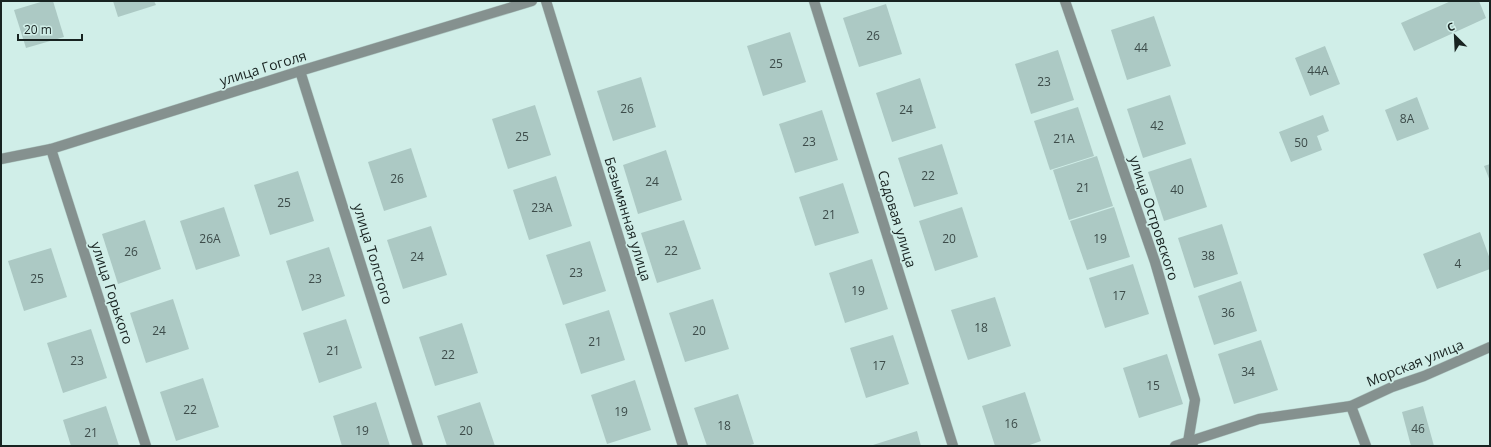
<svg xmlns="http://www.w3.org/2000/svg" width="1491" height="447" font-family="'Open Sans',sans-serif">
<rect width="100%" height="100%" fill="#d0eee8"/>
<g fill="#acc9c4">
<polygon points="44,1 53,1 64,37 26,48 14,10"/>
<polygon points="113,1 154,1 156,5 118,17"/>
<polygon points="1451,1 1479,1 1486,18 1414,51 1401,23"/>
<polygon points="886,4 902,54 859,67 843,18"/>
<polygon points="1154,16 1171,66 1127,80 1111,30"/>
<polygon points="790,32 806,82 763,96 747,46"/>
<polygon points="1325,46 1340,84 1310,96 1295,58"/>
<polygon points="1058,50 1074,100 1031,114 1015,64"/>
<polygon points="641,77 656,127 613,141 597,91"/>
<polygon points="920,78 936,128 892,142 876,93"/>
<polygon points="1170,95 1186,144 1143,158 1127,109"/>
<polygon points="1417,97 1429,129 1397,141 1385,110"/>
<polygon points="535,105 551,155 508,169 492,119"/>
<polygon points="1078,107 1094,156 1050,170 1034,121"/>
<polygon points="822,110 838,160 795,173 779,124"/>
<polygon points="1323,115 1329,131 1317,136 1322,150 1291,162 1279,132"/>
<polygon points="942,144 958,194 914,207 898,158"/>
<polygon points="411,148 427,197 384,211 368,162"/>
<polygon points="666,150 682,200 638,214 623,165"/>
<polygon points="1097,156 1113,206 1069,220 1053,170"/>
<polygon points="1191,158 1207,207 1164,221 1148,172"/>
<polygon points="1490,164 1490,181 1484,166"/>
<polygon points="298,171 314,221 270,235 254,185"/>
<polygon points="556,176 572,226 529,240 513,190"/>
<polygon points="843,183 859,233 815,246 799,197"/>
<polygon points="224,207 240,256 196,270 180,221"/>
<polygon points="962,207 978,257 935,271 919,221"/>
<polygon points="1114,207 1130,257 1087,270 1070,221"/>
<polygon points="145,220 161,269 118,284 102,234"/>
<polygon points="684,220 701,269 657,283 641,233"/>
<polygon points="1222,224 1238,274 1194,288 1178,238"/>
<polygon points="431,226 447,275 403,289 387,240"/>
<polygon points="1480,232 1490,259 1490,269 1437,289 1423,254"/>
<polygon points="590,241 606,291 563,305 546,255"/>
<polygon points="329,247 345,296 302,311 286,261"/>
<polygon points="51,248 67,297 24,311 8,261"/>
<polygon points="872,259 888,309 845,323 829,273"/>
<polygon points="1133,264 1149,314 1105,328 1089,278"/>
<polygon points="1241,281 1257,331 1214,345 1198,296"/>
<polygon points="995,297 1011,346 968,360 951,310"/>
<polygon points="173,299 189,349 146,363 130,313"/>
<polygon points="713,299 729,349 685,362 669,313"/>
<polygon points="609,310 625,360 581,374 565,324"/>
<polygon points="346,319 362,368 319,383 303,333"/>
<polygon points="462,323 478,373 435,386 419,337"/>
<polygon points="91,329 107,378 63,393 47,343"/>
<polygon points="893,335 909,384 866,398 850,348"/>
<polygon points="1261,340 1278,390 1234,404 1218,354"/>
<polygon points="1167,354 1183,404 1139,418 1123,368"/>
<polygon points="203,378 219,427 176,441 160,392"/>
<polygon points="635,380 651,430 607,444 591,395"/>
<polygon points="1025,392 1041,441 1027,446 995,446 982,406"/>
<polygon points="738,394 754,444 747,446 707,446 694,408"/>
<polygon points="376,402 390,446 342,446 333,416"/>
<polygon points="480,402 495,446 447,446 437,416"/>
<polygon points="106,406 119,446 71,446 63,420"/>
<polygon points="1423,406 1434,446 1411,446 1402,412"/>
<polygon points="917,431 921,446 874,446 873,445"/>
</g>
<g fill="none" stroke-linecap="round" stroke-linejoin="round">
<defs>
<g id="street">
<polyline points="546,1 683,446"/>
<polyline points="814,1 953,446"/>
<polyline points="1065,1 1155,262 1195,400 1188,442 1193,446"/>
<polyline points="300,71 418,446"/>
<polyline points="51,149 146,446"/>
<polyline points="1,159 51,149 300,71 532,1"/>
<polyline points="1351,406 1366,446"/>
<polyline points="1175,446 1259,419 1351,406 1392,387 1424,376 1490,347"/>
</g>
</defs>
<use href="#street" stroke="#afc9c4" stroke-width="11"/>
<use href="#street" stroke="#85918f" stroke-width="10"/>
</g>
<g text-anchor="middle" stroke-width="3.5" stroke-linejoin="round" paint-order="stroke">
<g font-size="12" fill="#3d4c4a">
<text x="873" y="40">26</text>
<text x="1141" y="52">44</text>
<text x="776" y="68">25</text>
<text x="1318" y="75">44А</text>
<text x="1044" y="86">23</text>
<text x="627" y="113">26</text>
<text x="906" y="114">24</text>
<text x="1407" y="123">8А</text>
<text x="1157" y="130">42</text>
<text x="522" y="141">25</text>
<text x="1064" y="143">21А</text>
<text x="809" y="146">23</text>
<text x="1301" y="147">50</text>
<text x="928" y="180">22</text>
<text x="397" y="183">26</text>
<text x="652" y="186">24</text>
<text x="1083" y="192">21</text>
<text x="1177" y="194">40</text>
<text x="284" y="207">25</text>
<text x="542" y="212">23А</text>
<text x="829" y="219">21</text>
<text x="210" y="243">26А</text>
<text x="949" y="243">20</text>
<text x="1100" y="243">19</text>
<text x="671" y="255">22</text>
<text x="131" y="256">26</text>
<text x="1208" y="260">38</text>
<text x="417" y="261">24</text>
<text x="1458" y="268">4</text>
<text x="576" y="277">23</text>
<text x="37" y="283">25</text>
<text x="315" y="283">23</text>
<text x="858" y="295">19</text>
<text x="1119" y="300">17</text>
<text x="1228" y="317">36</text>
<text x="981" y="332">18</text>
<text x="159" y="335">24</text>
<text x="699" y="335">20</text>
<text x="595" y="346">21</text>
<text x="333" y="355">21</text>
<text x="448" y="359">22</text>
<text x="77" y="365">23</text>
<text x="879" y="370">17</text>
<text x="1248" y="376">34</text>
<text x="1153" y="390">15</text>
<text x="190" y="414">22</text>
<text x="621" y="416">19</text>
<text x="1011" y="428">16</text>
<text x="724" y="430">18</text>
<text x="1418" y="433">46</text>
<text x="362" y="435">19</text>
<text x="466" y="435">20</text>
<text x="91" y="437">21</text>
</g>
<g font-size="14" fill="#182321" stroke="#d0eee8">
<text transform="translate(263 68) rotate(-17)" y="5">улица Гоголя</text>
<text transform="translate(1154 218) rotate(72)" y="5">улица Островского</text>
<text transform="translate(628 219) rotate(73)" y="5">Безымянная улица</text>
<text transform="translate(897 219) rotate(73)" y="5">Садовая улица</text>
<text transform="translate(373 254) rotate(73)" y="5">улица Толстого</text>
<text transform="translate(112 293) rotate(72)" y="5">улица Горького</text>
<text transform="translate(1415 363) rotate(-22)" y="5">Морская улица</text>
</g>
</g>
<rect width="1491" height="447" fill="none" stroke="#182321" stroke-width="4"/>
<g transform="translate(1455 36) rotate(336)" stroke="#d0eee8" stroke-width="3" paint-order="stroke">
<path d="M0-3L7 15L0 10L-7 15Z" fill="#182321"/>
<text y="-6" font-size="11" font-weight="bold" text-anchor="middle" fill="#182321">С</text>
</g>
<path d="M18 34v6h64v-6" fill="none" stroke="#182321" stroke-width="2"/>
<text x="24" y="34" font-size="12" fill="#182321" stroke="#d0eee8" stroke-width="3" paint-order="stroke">20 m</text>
</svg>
